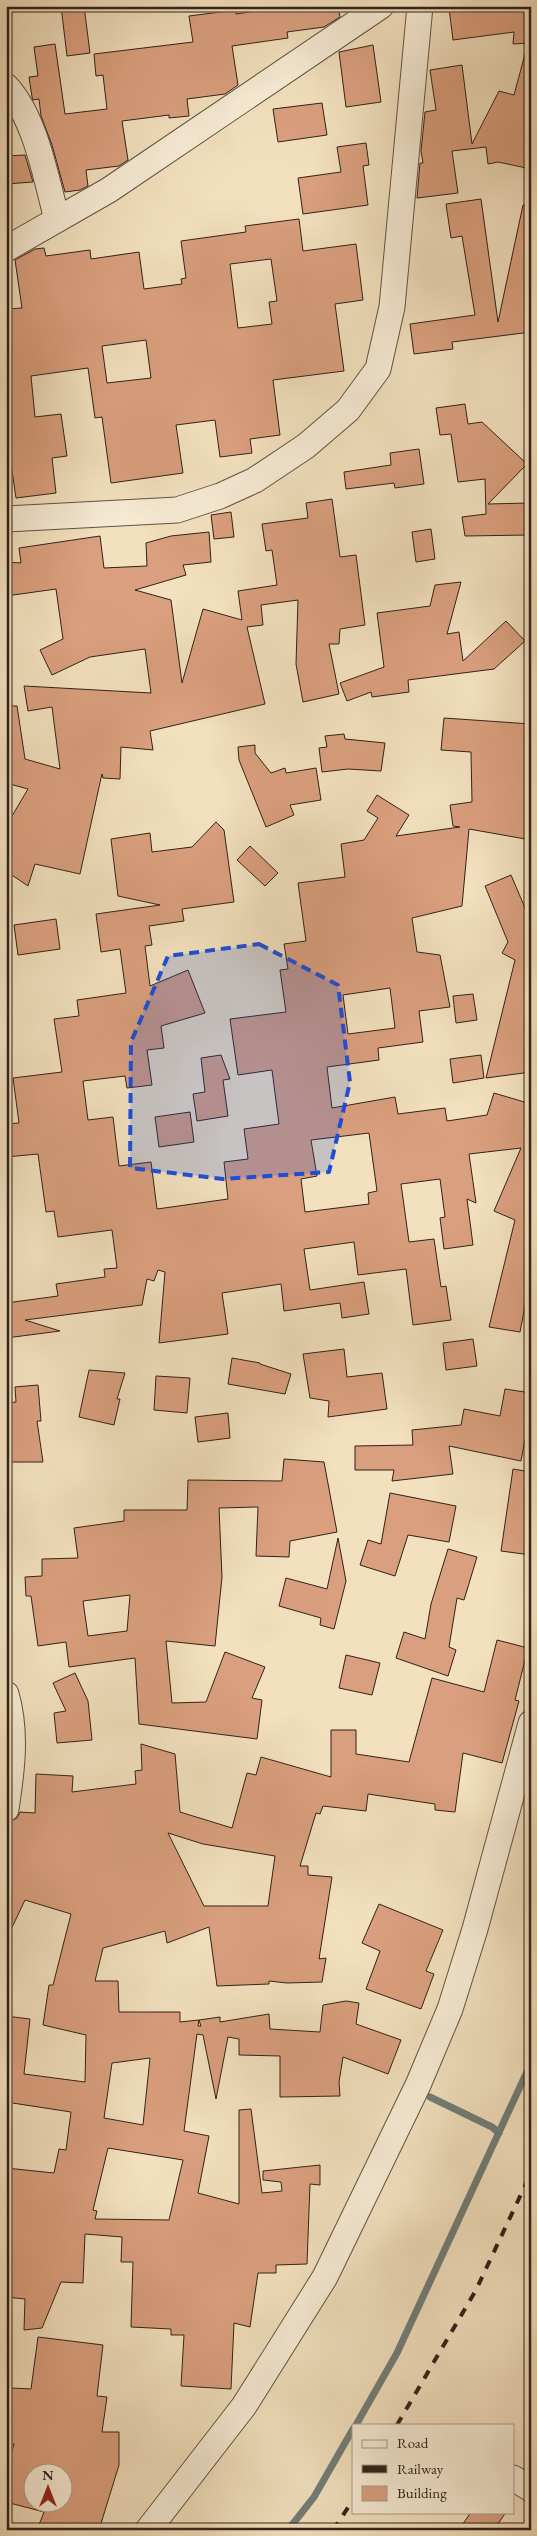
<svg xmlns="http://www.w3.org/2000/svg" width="537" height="2536" font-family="'EB Garamond',serif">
<rect width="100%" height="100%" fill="#f2e0be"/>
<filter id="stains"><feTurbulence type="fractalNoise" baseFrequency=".004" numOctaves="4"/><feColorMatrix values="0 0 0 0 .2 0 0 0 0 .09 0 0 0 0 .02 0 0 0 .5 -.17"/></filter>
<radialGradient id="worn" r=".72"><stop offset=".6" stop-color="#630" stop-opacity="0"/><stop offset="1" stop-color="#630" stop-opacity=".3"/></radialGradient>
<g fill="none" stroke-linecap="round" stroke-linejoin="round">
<g stroke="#717e79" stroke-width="7">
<polyline points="430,2097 492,2127 499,2133"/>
<polyline points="356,2425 397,2353 531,2063"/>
<polyline points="288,2530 314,2497 353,2429"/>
</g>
</g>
<g fill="#da9f7e" stroke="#302219" fill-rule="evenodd">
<polygon points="61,6 84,6 90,53 67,56"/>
<polygon points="291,6 338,6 340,17 324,27 287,32 288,38 232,46 238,85 225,94 187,99 189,116 169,118 169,115 122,121 128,160 119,166 86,170 88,186 80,190 65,192 52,145 41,116 39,99 33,100 32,97 29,77 38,76 34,47 55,44 65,114 107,109 103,75 96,76 94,54 193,42 189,16 236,10 236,14"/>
<polygon points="459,6 531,6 531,43 513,44 514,32 453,40 449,8"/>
<polygon points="373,45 381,102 346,107 339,52"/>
<polygon points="525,54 531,55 531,169 498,162 488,164 486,147 452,151 458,193 417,198 420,163 423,163 421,151 425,112 436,110 430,70 462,65 472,144 499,91 514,95"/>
<polygon points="322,103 327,135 278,142 273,109"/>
<polygon points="366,143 369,165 363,166 368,205 303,214 298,178 341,172 337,147"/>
<polygon points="25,155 33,182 6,184 6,156"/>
<polygon points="481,199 498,322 523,205 531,206 531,332 452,342 453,349 414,354 410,324 475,315 462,236 451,238 446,204"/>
<path d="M299 219 303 251 356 244 363 300 335 304 344 371 273 380 280 435 250 439 252 453 220 457 215 420 176 425 183 473 111 483 102 417 95 418 88 368 31 376 35 417 61 414 67 456 52 458 56 493 16 498 9 450H6V309L22 308 15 260 35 249 44 248 46 256 90 250 91 259 139 252 144 289 182 284 181 279 186 278 181 241 246 232 245 226ZM271 259 277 301 269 302 272 324 238 328 230 264ZM146 340 151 378 107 383 102 346Z"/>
<polygon points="465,404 468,424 482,422 527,464 488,504 529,503 530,535 465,536 462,517 486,514 485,479 458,482 451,434 440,435 436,408"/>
<polygon points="419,449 424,484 395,488 394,483 346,489 344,472 391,465 390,453"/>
<polygon points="332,499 340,557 356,555 365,625 340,629 339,644 329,644 339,694 303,702 296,664 298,600 261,605 263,625 247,627 265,704 150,731 153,750 121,747 120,779 103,778 102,774 101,778 80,874 35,864 28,886 6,871 6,826 28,789 6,783 6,706 17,706 25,759 60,769 52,707 28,711 24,686 151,693 145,649 90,657 52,675 40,650 63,639 56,589 6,596 6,562 21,563 19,548 100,536 104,568 147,566 146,543 171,536 209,532 211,562 183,565 186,575 135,590 171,600 182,683 203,609 242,620 238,591 277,585 272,550 266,551 262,524 308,518 306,503"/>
<polygon points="231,512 234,537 214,539 211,515"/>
<polygon points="431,529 435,559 416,562 412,532"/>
<polygon points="461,582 447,634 459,632 463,661 506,621 525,641 494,669 408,680 409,692 372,697 371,692 347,701 340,683 384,667 377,613 430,606 435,585"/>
<path d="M444 718 531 724V840L469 829 462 906 412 918 417 952 440 955 450 1007 419 1011 423 1042 378 1048 379 1060 327 1067 332 1108 395 1097 398 1114 445 1108 447 1121 487 1115 494 1093 531 1104V1275L520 1332 489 1327 515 1220 494 1211 521 1148 469 1154 476 1203 467 1199 473 1245 444 1249 440 1218 445 1217 440 1179 401 1184 409 1242 434 1239 441 1287 446 1286 451 1320 413 1325 406 1269 358 1275 354 1242 304 1249 310 1290 364 1282 369 1314 342 1318 340 1303 284 1311 281 1284 222 1293 228 1334 159 1343 165 1272 158 1270 154 1281 147 1279 142 1305 25 1320 60 1331 6 1338V1303L58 1296 56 1284 105 1277 104 1269 117 1268 112 1230 58 1237 54 1211 46 1212 38 1154 6 1157V1124L19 1123 13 1078 62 1072 54 1019 79 1016 77 1000 126 993 120 949 101 952 96 914 160 905 118 896 111 839 150 833 152 852 192 847 216 822 224 830 234 902 182 909 184 921 149 926 152 945 145 946 150 986 188 970 205 1013 161 1026 164 1048 147 1050 152 1085 127 1088 125 1076 83 1081 88 1120 113 1117 119 1166 151 1162 157 1209 228 1199 224 1162 248 1159 244 1129 279 1124 272 1070 238 1075 230 1019 286 1012 280 970 288 969 284 944 306 941 298 883 345 877 341 844 364 840 378 818 367 811 377 795 409 815 396 836 460 827 453 826 450 805 472 802 471 752 441 750ZM390 988 395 1028 348 1034 343 995ZM369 1133 377 1191 368 1193 369 1204 305 1212 301 1179 317 1176 311 1140Z"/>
<polygon points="344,734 345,739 385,743 381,771 348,769 322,772 319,748 327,747 325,736"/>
<polygon points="255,745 255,753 271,773 285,768 286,773 316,768 321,800 290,805 294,815 266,827 239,760 238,747"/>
<polygon points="250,846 278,873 265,886 237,860"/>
<polygon points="511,875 531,922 531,1072 486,1078 515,960 502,953 508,942 485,886"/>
<polygon points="56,919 60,949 18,955 14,925"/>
<polygon points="473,994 477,1020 456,1023 453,996"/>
<polygon points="221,1055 230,1079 223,1080 228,1116 197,1121 193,1094 205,1092 201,1058"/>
<polygon points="481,1055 484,1078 453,1083 450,1059"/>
<polygon points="190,1112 194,1142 159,1147 155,1117"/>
<polygon points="473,1339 477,1366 446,1370 443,1343"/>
<polygon points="344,1349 347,1377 382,1373 387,1409 328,1417 329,1401 310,1398 303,1354"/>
<polygon points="232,1358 260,1363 260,1364 291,1374 285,1394 228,1384"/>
<polygon points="89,1370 125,1373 117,1399 120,1399 114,1425 79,1417"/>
<polygon points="156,1376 190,1378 187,1413 154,1410"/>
<polygon points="38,1385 41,1421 37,1421 43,1462 6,1462 6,1403 16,1402 15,1387"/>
<polygon points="505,1389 531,1393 531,1407 521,1461 449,1446 453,1474 392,1481 394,1470 355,1470 355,1446 413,1445 412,1430 461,1425 464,1409 500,1416"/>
<polygon points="228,1413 230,1438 198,1442 195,1417"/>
<path d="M284 1459 324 1462 337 1532 290 1541 289 1557 256 1556 258 1507 219 1508 222 1577 215 1646 166 1641 172 1703 206 1702 225 1652 265 1667 252 1698 262 1700 257 1739 139 1724 135 1658 69 1667 66 1642 38 1646 31 1596H26L25 1577 42 1576V1559L78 1558 74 1528 124 1521V1510H187L188 1480 282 1481ZM130 1595 127 1631 88 1636 83 1601Z"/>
<polygon points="513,1469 531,1472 531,1555 501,1551"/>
<polygon points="390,1493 456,1506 449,1542 408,1535 395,1576 360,1565 368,1540 381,1544"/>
<polygon points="338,1538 346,1581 334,1629 320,1625 321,1618 279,1606 286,1578 327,1589"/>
<polygon points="448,1549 477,1557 464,1600 457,1598 449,1647 456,1650 448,1676 396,1658 404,1632 425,1639 431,1604"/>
<path d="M497 1640 528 1648 515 1700 519 1701 502 1763 463 1753 455 1812 435 1810V1804L368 1794 366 1811 323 1806 320 1814 316 1813 300 1866H308V1875L332 1877 319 1959 326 1958 322 1982 287 1983 269 1981V1984L217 1986 209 1927 167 1943 165 1931 103 1948 95 1981H118L119 2012H180V2022L199 2020 198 2026H201L199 2020 220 2017V2022L269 2014 270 2029 320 2032 323 2005 346 2001 359 2003 356 2024 401 2040 388 2074 343 2057 339 2082 340 2096 280 2097V2056L239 2055V2039L228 2037 216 2099 203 2035 197 2034 184 2131 209 2136 198 2193 239 2204V2110L251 2109 262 2193 282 2191 281 2182 263 2180V2171L320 2165V2185L310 2184 307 2264 276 2265V2273H258L250 2327 234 2323 231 2389 181 2386 184 2335H171V2329L131 2327 133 2262H121L122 2237 85 2234 83 2283 61 2282 42 2328 24 2330 25 2299 6 2297V2168L54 2173 59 2149 66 2150 71 2112 6 2102V2016L30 2019 24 2074 85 2082 86 2035 43 2025 49 1985H53L71 1914 25 1900 6 1940V1823L17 1818 20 1812 35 1813 36 1774 73 1776 72 1792 136 1784 135 1771 142 1770 141 1744 175 1754 180 1812 232 1828 247 1773 256 1775 261 1757 331 1777V1730H356V1754L409 1762 432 1678 484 1692ZM168 1833 203 1844 275 1856 268 1906H204ZM150 2058 143 2125 104 2118 112 2063ZM108 2148 183 2160 169 2220 95 2219 97 2211 93 2210Z"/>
<polygon points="346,1655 380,1663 372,1695 339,1688"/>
<polygon points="75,1673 88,1701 92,1740 57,1743 54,1713 66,1711 53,1683"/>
<polygon points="379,1904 443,1930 426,1971 434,1974 421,2009 366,1989 380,1951 362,1943"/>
<path d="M38 2337 103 2345 97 2396 107 2397 102 2432H119V2465L99 2530H37L44 2512 6 2502V2472L14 2444H7L12 2388 31 2389ZM32 2474H62V2504H32Z"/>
<polygon points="471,2512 506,2512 494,2530 459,2530"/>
</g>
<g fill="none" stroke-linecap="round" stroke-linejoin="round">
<defs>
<g id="minor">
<path d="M6 86C36 118 46 179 57 219"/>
<polyline points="6,249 109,190 381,6"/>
<polyline points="6,519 177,510 220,496 255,480 306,446 348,410 378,369 392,307 420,6"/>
<path d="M6 1694C17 1732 12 1770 6 1809"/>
<polyline points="513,2478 531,2489"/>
<polyline points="148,2530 244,2406 325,2277 418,2085 450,2009 475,1929 531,1723"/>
</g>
</defs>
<use href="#minor" stroke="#605242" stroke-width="27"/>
<use href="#minor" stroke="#f7ebd5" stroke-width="25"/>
<g stroke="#302219" stroke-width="4" stroke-dasharray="9 9" stroke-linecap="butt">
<polyline points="397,2425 476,2290 531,2173"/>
<polyline points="333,2530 353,2500"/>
</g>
</g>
<path fill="#1d4ed8" fill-opacity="0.2" stroke="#1d4ed8" stroke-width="4" stroke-dasharray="10 6" stroke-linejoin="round" d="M259 944 338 985 350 1082 329 1172 223 1179 130 1168 131 1042 168 956Z"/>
<rect width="537" height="2536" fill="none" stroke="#f2e0be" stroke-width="25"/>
<rect x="8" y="8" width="522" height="2521" fill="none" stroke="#302219" stroke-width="2.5"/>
<rect x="12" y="12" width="512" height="2511" fill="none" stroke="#302219"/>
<rect x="352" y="2424" width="162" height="90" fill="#f7ebd5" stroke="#a79b8a"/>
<rect x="362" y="2440" width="25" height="8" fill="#f7ebd5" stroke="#a79b8a"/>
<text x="397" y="2448" font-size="15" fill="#302219">Road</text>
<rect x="362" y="2465" width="25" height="8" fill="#302219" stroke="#a79b8a"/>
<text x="397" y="2474" font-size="15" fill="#302219">Railway</text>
<rect x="362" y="2486" width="25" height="15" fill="#da9f7e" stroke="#a79b8a"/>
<text x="397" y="2498" font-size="15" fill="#302219">Building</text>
<g transform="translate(48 2488)"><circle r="24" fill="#f7ebd5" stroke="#a79b8a"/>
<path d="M0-4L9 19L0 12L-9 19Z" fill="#8f2418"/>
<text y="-8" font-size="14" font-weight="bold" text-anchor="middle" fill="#302219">N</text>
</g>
<rect width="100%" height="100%" filter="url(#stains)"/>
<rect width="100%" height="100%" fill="url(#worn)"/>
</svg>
